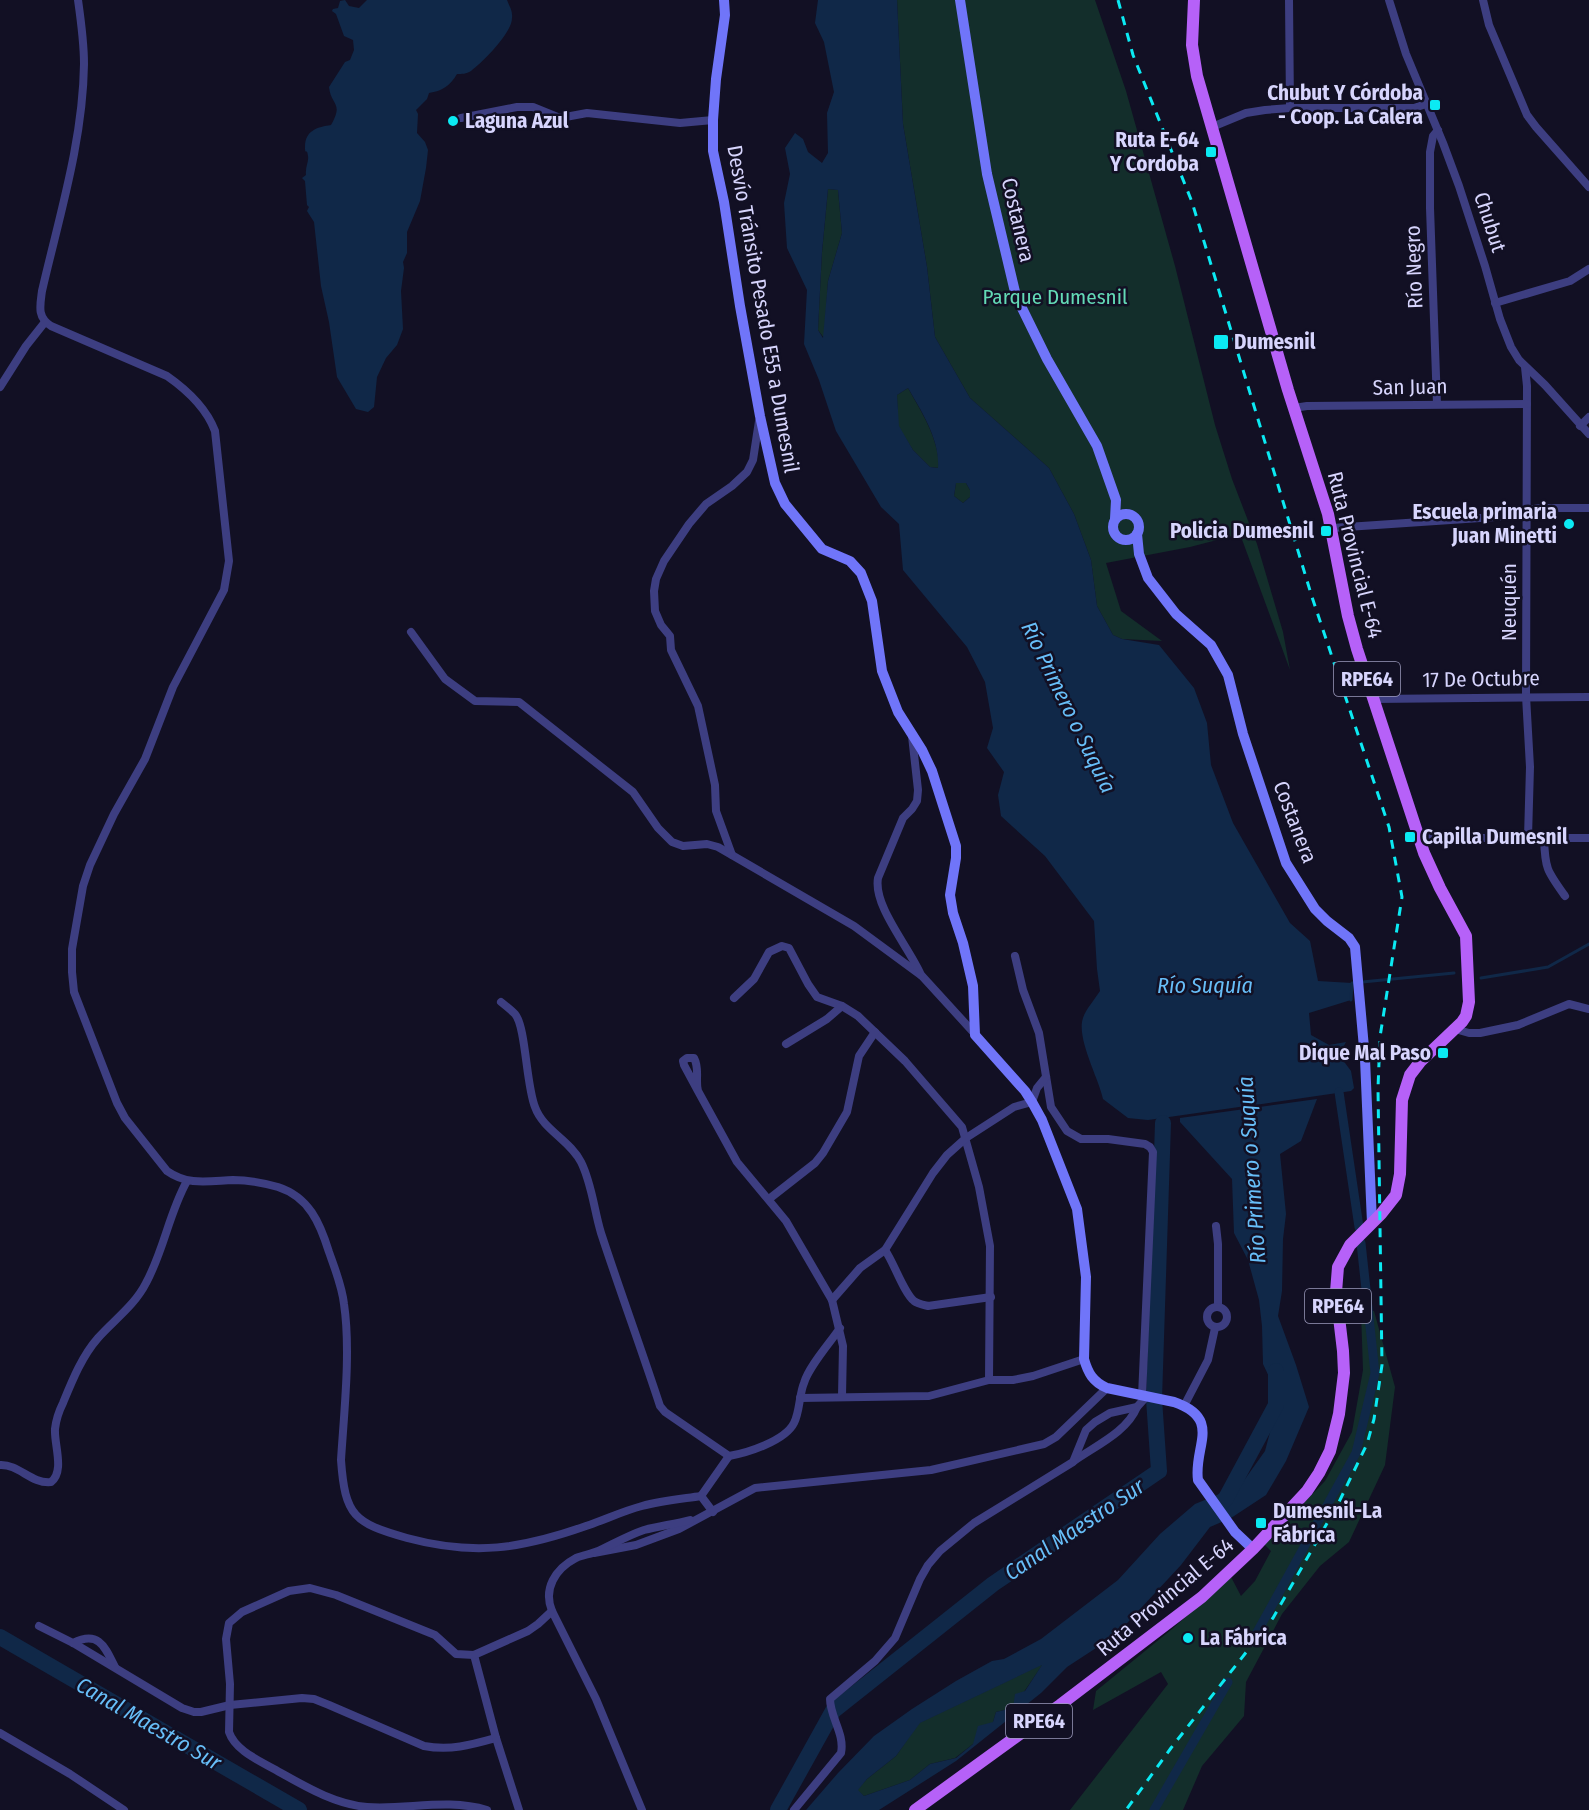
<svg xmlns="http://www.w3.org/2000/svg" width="1589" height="1810" font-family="'Fira Sans Condensed',sans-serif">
<rect width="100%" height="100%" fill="#121024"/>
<g fill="#132e2b">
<polygon points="897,0 1095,0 1126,91 1175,266 1215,425 1232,479 1257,544 1283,632 1290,670 1240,534 1190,547 1106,563 1121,611 1162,641 1122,639 1113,635 1097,606 1091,560 1074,514 1049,468 970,398 935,337 927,267 903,124"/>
<polygon points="828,189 838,190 842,233 828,281 824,338 818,330 822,252"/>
<path d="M908 388C922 413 939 439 939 468L930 467 913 450 898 426 897 395Z"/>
<polygon points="956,483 966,483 970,490 970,497 963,503 954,496"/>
<polygon points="1374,1311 1395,1387 1385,1465 1349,1542 1320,1566 1282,1614 1246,1682 1244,1716 1202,1766 1183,1810 1070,1810 1168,1684 1161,1672 1093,1710 1096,1691 1172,1629 1231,1577 1241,1596 1255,1581 1271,1551 1264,1544 1325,1481 1352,1432 1363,1370 1361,1312"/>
<polygon points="1043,1664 1013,1708 996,1712 993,1722 973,1744 955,1758 930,1764 910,1780 864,1796 857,1790 867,1779 896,1756 919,1723"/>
</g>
<g fill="#102848" fill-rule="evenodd">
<path d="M345 0 349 6 359 8 367 0H507C509 6 513 11 512 18 512 33 483 62 471 71 466 74 462 74 457 74 450 86 442 91 429 93L427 99 416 110 418 114 417 133 425 142 428 150 426 168 420 201 407 232V253L403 262 404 268 401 291 403 329 397 345 386 358 377 377 374 407 368 412 356 409 337 377 329 322 321 286 314 222 307 211 309 207 307 205 305 181 302 178 306 175C305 167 309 162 308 156 307 147 305 156 305 147 305 130 318 127 331 125 344 102 331 106 329 87L345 62 350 60 354 50 353 40 344 36 336 14 332 11 333 9 338 8 340 1Z"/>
<path d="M818 0H897L903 124 927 267 935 337 970 398 1049 468 1074 514 1091 560 1097 606 1113 635 1122 639 1159 645 1194 688 1207 723 1211 765 1233 823 1290 923 1310 941 1318 981 1352 983 1351 1000 1309 1013 1311 1035 1329 1045 1346 1042 1339 1055 1351 1071 1354 1088 1351 1091 1255 1105 1254 1102 1246 1103V1106L1148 1120 1128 1118 1103 1099C1099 1079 1076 1038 1083 1018 1086 1009 1095 999 1100 991L1097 969 1094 921 1045 856 1001 816 998 795 1004 772 987 748 993 728 985 682 967 647 903 570 899 524 881 507 836 431 819 380 804 344 807 290 787 248 784 203 790 174 785 148 795 133 803 139 808 152 822 163 828 153 827 113 834 92 824 42 815 23ZM828 189 838 190 842 233 828 281 823 338 818 330 822 252ZM908 388C922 412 940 440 938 468L930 467 913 450 899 426 897 395ZM956 483H966L970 490V497L963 503 954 496Z"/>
<path d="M1317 1099 1301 1141 1280 1154 1286 1214 1283 1239 1282 1291 1278 1316 1296 1365 1309 1407 1286 1461 1266 1495 1231 1518 1210 1527 1181 1565 1116 1635 1067 1667 1041 1693 956 1761 879 1810H806L838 1773 874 1736 912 1709 956 1681 992 1661 1004 1659 1041 1639 1118 1580 1160 1534 1195 1504 1222 1493 1245 1479 1265 1451 1273 1421 1281 1402 1263 1364 1262 1326 1259 1300 1248 1260 1234 1233 1232 1179 1180 1122V1118ZM1042 1665 1025 1691 1015 1694 1013 1708 996 1712 993 1722 978 1726 973 1744 956 1758 930 1764 910 1780 864 1796 858 1790 867 1779 896 1756 920 1723Z"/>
</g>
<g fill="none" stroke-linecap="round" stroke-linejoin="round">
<g stroke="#102848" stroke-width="3">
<polyline points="1481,978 1548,967 1589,944"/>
<polyline points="1351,1000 1352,983 1454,973"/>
</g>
<g stroke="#102848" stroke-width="9">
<polyline points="1339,1092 1359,1227"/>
<polyline points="1255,1636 1356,1453 1375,1373 1361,1243"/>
<polyline points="1154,1810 1228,1682"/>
</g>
<g stroke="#102848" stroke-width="16">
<polyline points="1220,1504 1226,1498 1276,1405 1276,1371"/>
<polyline points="0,1637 299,1810"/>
<polyline points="778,1810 833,1711 993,1584 1159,1471 1154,1399 1163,1123"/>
</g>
<g stroke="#3d3e81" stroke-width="8">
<path d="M78 0C81 21 84 43 84 64 83 141 59 217 42 291 40 306 37 317 51 326L167 376C187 390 206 407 215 431L229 561 224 590 173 687 145 759 114 814 90 865 83 886 72 949V972L74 992 117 1103 125 1118 167 1171C188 1186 209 1181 233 1180 248 1180 264 1183 278 1187 309 1197 320 1223 329 1252 335 1269 342 1286 344 1304 351 1351 344 1412 341 1460 345 1516 354 1523 407 1538 474 1556 521 1549 586 1526 604 1520 623 1511 642 1506 661 1501 681 1499 701 1496L713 1512"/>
<polyline points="1289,0 1290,108"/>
<polyline points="1389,0 1406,54 1443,143 1459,186 1485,266 1500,319 1511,347 1519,360 1545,385 1589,434"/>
<polyline points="1483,0 1489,25 1527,115 1536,127 1589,187"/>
<polyline points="461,118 517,107 533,107 560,118 587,113 680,123 713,120"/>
<polyline points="1212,127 1246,113 1265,110 1290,108 1414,108 1426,104"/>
<polyline points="1495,303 1570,281 1589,269"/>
<polyline points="1525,367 1527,386 1526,696 1530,767 1528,837"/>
<polyline points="0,387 26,346 45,322"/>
<polyline points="1437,404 1430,208 1430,152 1433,136 1438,130"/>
<polyline points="1294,408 1307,406 1527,404"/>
<polyline points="1580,426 1589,417"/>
<polyline points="1332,528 1510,516 1537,508 1589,508"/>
<polyline points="411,632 445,679 475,701 519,702 633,792 658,828 672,842 683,846 707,844 718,847 854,926 922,976 975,1034"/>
<polyline points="1373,699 1589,697"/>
<path d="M912 736 918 790 917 801 912 809 903 818 878 878C873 906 909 947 921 975"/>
<polyline points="1418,838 1589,838"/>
<path d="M1544 838C1545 869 1547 871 1565 896"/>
<polyline points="732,855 716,811 715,785 698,706 671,650 670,636 661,625 655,611 654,591 656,579 664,561 689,524 706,504 732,486 747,472 753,460 759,421"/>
<polyline points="1015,956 1023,990 1039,1033 1051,1107 1067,1131 1081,1139 1108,1139 1145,1144 1150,1147 1153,1152 1142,1396"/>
<polyline points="734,998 754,979 769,952 782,946 789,948 808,984 817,997 842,1006 858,1016 905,1061 962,1127 979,1187 990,1246 989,1380"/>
<path d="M501 1002C506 1006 511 1010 515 1014 526 1027 526 1085 535 1107 543 1130 570 1140 581 1162 592 1184 594 1210 601 1233 620 1291 641 1348 660 1406L665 1412 729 1456C747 1453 785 1441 794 1423 800 1411 799 1395 804 1383 809 1366 830 1343 840 1328"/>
<polyline points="1455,1029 1469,1033 1480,1033 1518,1025 1569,1004 1589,1009"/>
<polyline points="786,1044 827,1019 842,1006"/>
<path d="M698 1091 684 1065 683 1061 687 1058H694C700 1069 695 1080 698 1091L737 1162 786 1221 832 1300 843 1346 842 1396"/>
<polyline points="769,1199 815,1163 823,1153 847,1112 859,1056 875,1032"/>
<polyline points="1216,1226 1218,1244 1218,1307"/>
<path d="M885 1250C894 1263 904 1293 914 1301 918 1304 924 1305 928 1306L991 1297"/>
<polyline points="832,1300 860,1268 885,1250 933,1173 947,1155 966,1138 1014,1107 1032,1102 1037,1088 1046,1077"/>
<circle cx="1217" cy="1317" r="10"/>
<polyline points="800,1398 929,1396 989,1380 1013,1380 1033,1376 1084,1359"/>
<polyline points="1184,1406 1208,1360 1215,1328"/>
<path d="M1074 1461C1095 1446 1127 1432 1137 1407"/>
<path d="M0 1465C19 1464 31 1484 51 1482 65 1471 54 1445 55 1429 56 1420 59 1411 63 1403 72 1381 82 1356 98 1338 114 1320 135 1305 146 1283 164 1250 169 1213 187 1181"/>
<polyline points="701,1496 729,1456"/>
<polyline points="594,1553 636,1545 679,1529 755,1488 931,1470 1044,1444 1056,1437 1107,1388"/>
<path d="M39 1626 75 1644 182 1708 194 1712H201L230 1705 302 1698 314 1699 329 1705 424 1746C450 1751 471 1745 496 1738"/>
<path d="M73 1643C99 1630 105 1647 115 1667"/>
<polyline points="474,1655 496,1738 519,1810"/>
<polyline points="0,1733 70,1774 124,1810"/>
<path d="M487 1810C447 1798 407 1810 367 1807 333 1804 303 1785 274 1769 258 1760 235 1750 229 1732L230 1684 226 1639 229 1623 242 1612 289 1591 310 1588 336 1595 435 1635 456 1654 474 1655 528 1631 538 1624 552 1611"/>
<path d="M642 1810 596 1699 552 1611C543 1589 555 1569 576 1558 583 1555 591 1554 598 1551 613 1544 629 1535 644 1530 659 1526 675 1524 690 1520"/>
<path d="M794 1810 841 1753C845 1734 830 1717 830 1699L875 1661 895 1638 920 1579 928 1565 940 1551 974 1523 1073 1462 1086 1430 1095 1422 1110 1413 1137 1407 1146 1397"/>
</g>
<g stroke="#7075f9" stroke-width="10">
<path d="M724 0 725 15 716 79 713 120V151L724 202 740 306 760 416 775 483 785 504 822 549 850 561 861 573 872 601 882 671 898 712 922 750 932 771 956 846V858L950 895 953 913 963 943 973 986 975 1035 1025 1091 1032 1102 1042 1120 1077 1209 1086 1277 1084 1359C1088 1373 1093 1382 1107 1388L1174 1402C1223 1419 1193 1447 1198 1480L1235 1532 1253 1549"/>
<polyline points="960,0 987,174 1016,296 1047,359 1097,446 1116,500 1115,519"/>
<circle cx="1126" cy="527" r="13"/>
<polyline points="1137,534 1139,554 1148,578 1176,614 1211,645 1228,675 1243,734 1286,863 1315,909 1327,921 1349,938 1355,947 1365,1059 1372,1223"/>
</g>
<polyline stroke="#b661f8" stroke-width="12" points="915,1810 1060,1705 1202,1597 1253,1549 1307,1491 1319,1473 1330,1451 1339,1414 1344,1373 1343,1351 1336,1292 1338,1267 1350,1245 1381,1214 1396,1195 1400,1174 1402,1100 1410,1075 1420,1062 1462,1022 1466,1016 1469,1002 1466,936 1440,888 1424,853 1357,649 1348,616 1328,514 1288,390 1197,76 1192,45 1194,0"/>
<polyline stroke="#0beaf3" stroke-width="3" stroke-dasharray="9 8" stroke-linecap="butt" points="1118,0 1133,55 1192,202 1312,597 1389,827 1402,897 1380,1037 1378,1088 1382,1365 1374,1419 1367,1444 1338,1504 1273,1618 1171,1748 1126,1810"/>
</g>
<g fill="#0beaf3" stroke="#121024" stroke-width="2">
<rect x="1429" y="99" width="12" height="12" rx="3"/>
<circle cx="453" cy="121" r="6"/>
<rect x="1205" y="146" width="12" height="12" rx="3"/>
<rect x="1213" y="334" width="16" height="16" rx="3"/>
<circle cx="1569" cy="524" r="6"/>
<rect x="1320" y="525" width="12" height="12" rx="3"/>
<rect x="1404" y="831" width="12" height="12" rx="3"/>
<rect x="1437" y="1047" width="12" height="12" rx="3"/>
<rect x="1255" y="1517" width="12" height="12" rx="3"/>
<circle cx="1188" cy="1638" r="6"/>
</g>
<g text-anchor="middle" stroke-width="5" stroke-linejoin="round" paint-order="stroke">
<g fill="#121024" stroke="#9c9abc" stroke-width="1.5">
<rect x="1334" y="662" width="66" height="34" rx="4.5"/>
<rect x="1305" y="1289" width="66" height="34" rx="4.5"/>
<rect x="1006" y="1704" width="66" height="34" rx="4.5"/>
</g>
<g font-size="20" font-weight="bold" fill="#d7d5fd">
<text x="1367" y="686">RPE64</text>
<text x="1338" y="1313">RPE64</text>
<text x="1039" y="1728">RPE64</text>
</g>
<g font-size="21" font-weight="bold" fill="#d7d5fd" stroke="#121024" text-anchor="end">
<text x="1423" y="100">Chubut Y Córdoba<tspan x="1423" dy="24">- Coop. La Calera</tspan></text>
<text x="465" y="128" text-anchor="start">Laguna Azul</text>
<text x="1199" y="147">Ruta E-64<tspan x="1199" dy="24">Y Cordoba</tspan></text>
<text x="1234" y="349" text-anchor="start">Dumesnil</text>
<text x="1557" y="519">Escuela primaria<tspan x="1557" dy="24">Juan Minetti</tspan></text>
<text x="1314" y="538">Policia Dumesnil</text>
<text x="1422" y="844" text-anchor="start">Capilla Dumesnil</text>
<text x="1431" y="1060">Dique Mal Paso</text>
<text x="1273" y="1518" text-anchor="start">Dumesnil-La<tspan x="1273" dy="24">Fábrica</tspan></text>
<text x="1200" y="1645" text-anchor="start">La Fábrica</text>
</g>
<g font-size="21" fill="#d7d5fd" stroke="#121024">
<text transform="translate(1018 220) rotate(77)" y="7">Costanera</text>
<text transform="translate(1490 222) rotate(72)" y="7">Chubut</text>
<text transform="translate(1414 267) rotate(-92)" y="7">Río Negro</text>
<text transform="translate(763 309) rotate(80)" y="7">Desvío Tránsito Pesado E55 a Dumesnil</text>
<text transform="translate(1410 387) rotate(-1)" y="7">San Juan</text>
<text transform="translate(1355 555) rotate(76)" y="7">Ruta Provincial E-64</text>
<text transform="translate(1509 602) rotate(-90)" y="7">Neuquén</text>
<text transform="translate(1481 679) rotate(-1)" y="7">17 De Octubre</text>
<text transform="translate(1295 822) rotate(69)" y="7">Costanera</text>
<text transform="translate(1165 1597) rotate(-40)" y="7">Ruta Provincial E-64</text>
</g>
<g font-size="21" fill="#63dab6" stroke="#121024">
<text x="1055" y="304">Parque Dumesnil</text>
</g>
<g font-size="22" font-style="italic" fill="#67bef8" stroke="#121024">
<text transform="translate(1069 707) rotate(64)" y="8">Río Primero o Suquía</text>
<text x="1205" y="993">Río Suquía</text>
<text transform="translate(1251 1170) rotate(-94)" y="8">Río Primero o Suquía</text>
<text transform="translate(1074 1529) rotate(-34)" y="8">Canal Maestro Sur</text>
<text transform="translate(149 1723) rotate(30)" y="8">Canal Maestro Sur</text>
</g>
</g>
</svg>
